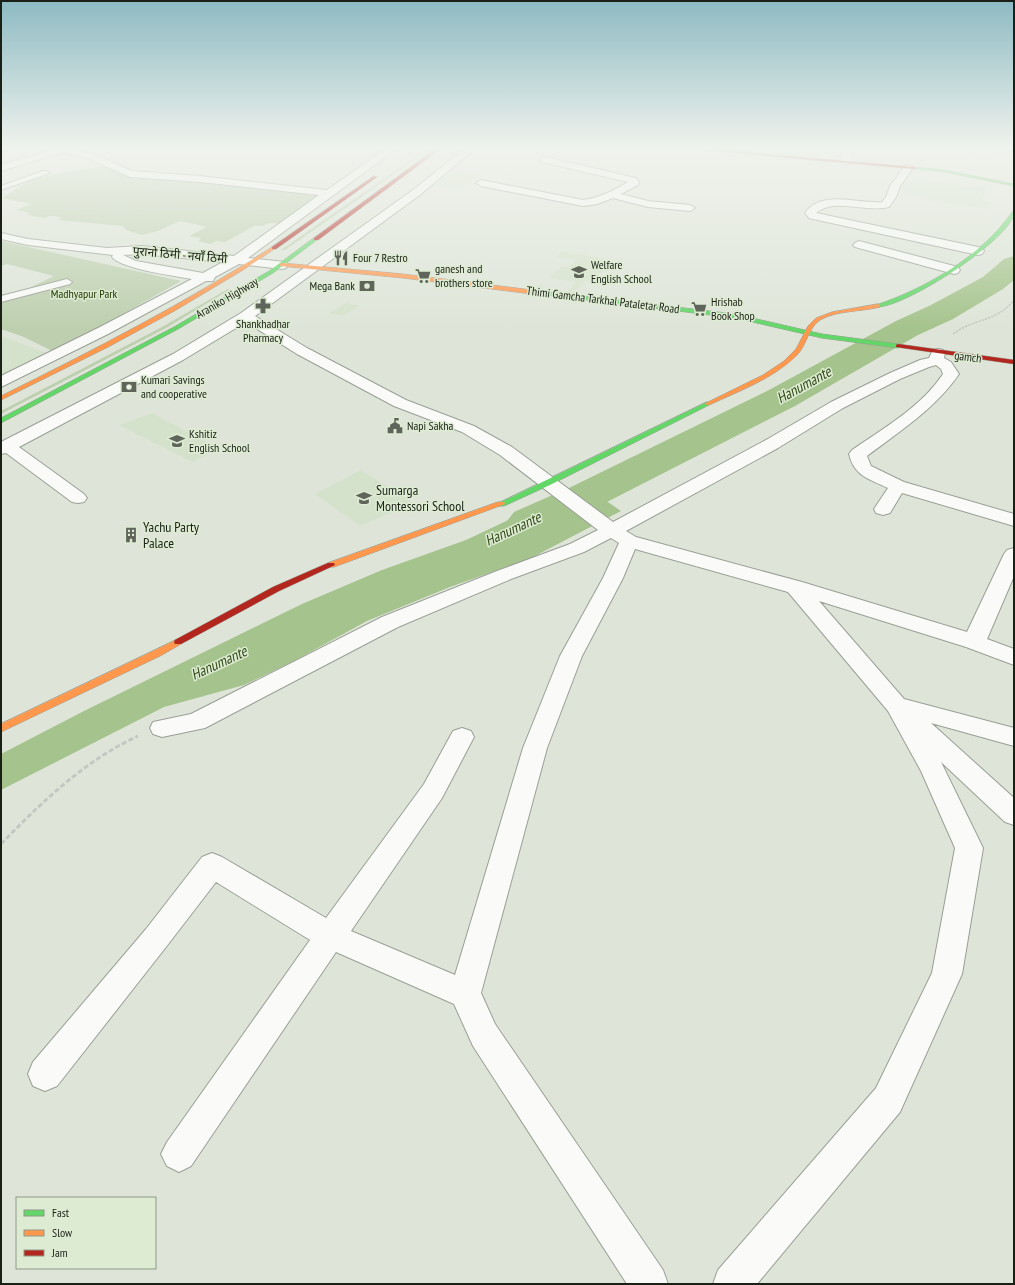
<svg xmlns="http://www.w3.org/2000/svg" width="1015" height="1285" font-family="'PT Sans Narrow','Noto Sans Devanagari',sans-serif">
<rect width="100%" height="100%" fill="#dee5d8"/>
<g fill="#d5e2cb">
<polygon points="449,172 479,173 463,188 434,186"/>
<polygon points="914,179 987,188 981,201 992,202 987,209 921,199 923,197 905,195 904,191 896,190 903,181 912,182"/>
<polygon points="561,252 604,258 603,262 617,263 590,281 586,280 572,294 567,292 576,282 549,278 562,266 569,267 576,260 557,257"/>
<polygon points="346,303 359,306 343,316 329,313"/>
<polygon points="1,336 46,353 1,376"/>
<polygon points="152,413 218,448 193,462 119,425"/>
<polygon points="361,470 413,503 360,526 315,494"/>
</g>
<g fill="#bdcfae">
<polygon points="425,150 429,150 285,250 281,250"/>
<polygon points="108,165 127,175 324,193 279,224 270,223 262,226 254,226 225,242 216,241 211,244 198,241 201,238 189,236 207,227 180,221 158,231 142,235 126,230 123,226 58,220 62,217 50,216 45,218 27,215 30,213 17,210 31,204 2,198 27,182 56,174"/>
<polygon points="1,241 181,281 107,323 52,351 24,337 1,329 1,302 54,276 7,264 1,266"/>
<polygon points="228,289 231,289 166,328 1,414 1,411 162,327"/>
</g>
<polygon fill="#a5c38c" points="583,485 621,511 531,558 450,587 367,621 292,662 244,685 164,707 1,790 1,754 84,711 302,604 382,570 466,540"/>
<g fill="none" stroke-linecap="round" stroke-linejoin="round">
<polygon fill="#a5c38c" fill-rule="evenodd" points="1014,256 1014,280 1003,289 953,319 918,335 795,406 601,505 544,530 529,534 514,530 507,521 514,512 571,487 769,390 896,321 931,305 983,277 1004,259"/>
<defs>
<g id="lane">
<polygon points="43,171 46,171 50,173 1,190 1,186"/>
<polygon points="67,279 72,282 70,284 1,302 1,296"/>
</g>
<g id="street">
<path d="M51 150H77L98 156 132 171 200 176 327 190 384 150H395L248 258 286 262 288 265 286 268 282 269 239 264 215 277 213 281H206L108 334 1 387V376L98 328 192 279C176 276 121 269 112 257L113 255 28 245 1 239V233L28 239 107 248 142 246 234 256 319 195 200 182 130 177 92 160 64 152 1 171V165ZM142 254 223 262 203 273 136 261 123 255Z"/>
<path d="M463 150H473L421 194 255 316 307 348 406 400 474 426 512 447 613 522 766 440 831 402 890 373 920 360 929 358 933 350 938 349 943 350 945 353 944 358 951 362 959 374C935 409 900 431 867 456L871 466 904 482 1014 514V526L902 493 890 513 883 515 876 513 874 509 888 488C869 479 854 476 849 454L852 450C884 428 921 407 943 374L941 369 936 365 929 367 900 379 843 408 778 448 626 531 636 537 802 582 967 632 1004 554 1007 550 1014 548V576L987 639 1014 649V665L966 647 819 601 904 699 1014 728V746L931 723 1014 798V825L1005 822 941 762 983 848 962 974 900 1112 757 1284H713L718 1270 876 1088 932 973 955 848 921 771 888 711 788 592 635 549 623 578 582 656 547 748 481 993 495 1024 663 1270 668 1284H627L473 1046 454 1004 336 952 191 1166 179 1172 167 1166 161 1154 167 1142 310 940 216 882 166 947 57 1086 45 1091 33 1086 28 1074 33 1062 146 929 202 857 212 853 222 857 326 918 424 784 453 731 462 728 471 731 474 737 442 798 351 931 455 975 523 748 560 656 603 578 619 543 611 538 584 552 511 579 398 627 205 728 162 737 153 734 150 728 153 722 191 714 382 617 497 571 570 544 598 530 500 455 462 432 394 406 297 354 246 322 183 360 19 447 84 494 87 498 84 502 78 503 72 502 6 453 1 454V442L173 354 241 313 413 190Z"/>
<polygon points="842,150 852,150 852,162 850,164 844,164 842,162"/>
<path d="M545 157 636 178 639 183 638 185 621 194 648 201 690 205 695 208 690 211 648 207 613 198 597 204 583 206 481 186 476 183 481 180 583 200C600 198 614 190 628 182L542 162 540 160 542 158Z"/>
<path d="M908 165 913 168 900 186 896 197 889 207C865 213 835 197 816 213L978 247 982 248 984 251 982 254 978 255 813 219 809 218 805 213C822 189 857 204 882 202L886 197 890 186 905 166Z"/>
<polygon points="859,241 958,267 960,270 958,273 954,274 855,247 853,245 855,243"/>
</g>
<g id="fast">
<polygon points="913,167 944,170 1014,184 1014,186 944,172 914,169"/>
<path d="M1012 212H1014C1014 238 903 309 876 307V305C925 289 983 255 1012 212Z"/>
<polygon points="314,238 318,239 273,273 178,329 1,423 1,418 174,327 269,271"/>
<polygon points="532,290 735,314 822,334 898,344 901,346 898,348 822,338 735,318 530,293 529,292"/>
<polygon points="707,402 710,404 709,405 552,484 504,506 498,506 497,504"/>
</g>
<g id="slow">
<path d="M272 247 276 248 243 270 176 310 108 347 1 400V396C94 350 185 303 272 247Z"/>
<polygon points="282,263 403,274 532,290 535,292 532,294 403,278 280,266 280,264"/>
<path d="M878 304 880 305V307C861 312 838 310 820 320 808 328 807 345 797 355 773 379 739 391 709 405L704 404 763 375 784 361 796 349 808 326 816 318 832 312Z"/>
<polygon points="498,502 504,502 505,504 334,567 328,567 327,565 328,563"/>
<polygon points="178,639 182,642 181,644 160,656 1,732 1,724"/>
</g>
<g id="jam">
<polygon points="434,150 439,150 318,240 314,240 314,238"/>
<polygon points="720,150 914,167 916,168 914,169 701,150"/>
<polygon points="374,176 377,177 276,249 272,249 272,247"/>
<polygon points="898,344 1014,360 1014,364 896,347 896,345"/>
<polygon points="328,563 334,563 335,565 279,591 181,644 175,644 174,642 175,640 273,587"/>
</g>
</defs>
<use href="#lane" stroke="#999f95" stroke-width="2"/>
<use href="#street" stroke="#999f95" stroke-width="2"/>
<use href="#fast" stroke="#999f95" stroke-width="1"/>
<use href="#slow" stroke="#999f95" stroke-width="1"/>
<use href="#jam" stroke="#999f95" stroke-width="1"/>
<g stroke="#c4c7c2" stroke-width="1" stroke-dasharray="2 1" stroke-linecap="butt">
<polyline points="961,156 979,152 1014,154"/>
<polygon points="125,183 272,193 253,210 156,209 125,213 82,211 62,207"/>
<polyline points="170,203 181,197 181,195"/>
<polyline points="103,205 123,197"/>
<polyline points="91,206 102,205 120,209 146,205 203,205 217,201 216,199"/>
</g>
<path stroke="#c4c7c2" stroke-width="1.5" stroke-dasharray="2.5 1" stroke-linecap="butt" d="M953 334C974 318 997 322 1014 300"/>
<path stroke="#c4c7c2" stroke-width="3" stroke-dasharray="5 2.5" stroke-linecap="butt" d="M1 844C42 802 84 761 138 736"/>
<use href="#lane" fill="#fafbf9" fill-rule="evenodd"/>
<use href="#street" fill="#fafbf9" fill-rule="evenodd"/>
<use href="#fast" fill="#63d668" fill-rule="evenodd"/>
<use href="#slow" fill="#ff974d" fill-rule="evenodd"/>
<use href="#jam" fill="#b3261e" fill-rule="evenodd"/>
</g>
<linearGradient id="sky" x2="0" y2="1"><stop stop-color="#8dbac3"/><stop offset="0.45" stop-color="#f0f3ed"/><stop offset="1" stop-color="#f0f3ed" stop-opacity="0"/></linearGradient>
<rect width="1015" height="330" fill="url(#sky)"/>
<defs>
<symbol id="restaurant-bare" viewBox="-9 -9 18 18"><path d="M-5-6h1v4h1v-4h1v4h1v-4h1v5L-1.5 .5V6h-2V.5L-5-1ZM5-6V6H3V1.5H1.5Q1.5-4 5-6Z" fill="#5f655b" stroke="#ddebd2" stroke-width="2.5" paint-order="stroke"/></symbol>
<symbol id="school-bare" viewBox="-9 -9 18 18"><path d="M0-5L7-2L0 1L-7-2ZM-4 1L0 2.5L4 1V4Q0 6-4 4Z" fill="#5f655b" stroke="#ddebd2" stroke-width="2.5" paint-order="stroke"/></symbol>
<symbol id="supermarket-bare" viewBox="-9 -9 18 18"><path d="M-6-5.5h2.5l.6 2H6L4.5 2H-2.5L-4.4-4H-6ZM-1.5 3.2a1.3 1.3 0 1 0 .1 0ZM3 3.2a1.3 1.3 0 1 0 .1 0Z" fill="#5f655b" stroke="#ddebd2" stroke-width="2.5" paint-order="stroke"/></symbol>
<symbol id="bank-bare" viewBox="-9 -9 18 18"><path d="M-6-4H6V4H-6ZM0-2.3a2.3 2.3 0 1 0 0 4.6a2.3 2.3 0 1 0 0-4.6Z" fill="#5f655b" stroke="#ddebd2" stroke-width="2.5" paint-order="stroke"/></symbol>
<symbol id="pharmacy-bare" viewBox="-9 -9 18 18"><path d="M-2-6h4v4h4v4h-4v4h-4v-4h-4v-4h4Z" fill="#5f655b" stroke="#ddebd2" stroke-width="2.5" paint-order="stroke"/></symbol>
<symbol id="civic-bare" viewBox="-9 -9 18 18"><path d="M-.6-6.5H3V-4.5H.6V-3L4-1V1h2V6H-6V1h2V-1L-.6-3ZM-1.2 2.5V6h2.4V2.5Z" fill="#5f655b" stroke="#ddebd2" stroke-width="2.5" paint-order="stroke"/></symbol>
<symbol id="building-bare" viewBox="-9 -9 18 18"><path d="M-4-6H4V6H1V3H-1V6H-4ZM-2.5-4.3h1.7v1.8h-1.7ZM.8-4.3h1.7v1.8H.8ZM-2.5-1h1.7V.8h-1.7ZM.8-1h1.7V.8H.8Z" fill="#5f655b" stroke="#ddebd2" stroke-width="2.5" paint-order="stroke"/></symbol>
</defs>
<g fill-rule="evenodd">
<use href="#restaurant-bare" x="330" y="247" width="22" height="22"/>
<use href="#school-bare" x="568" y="261" width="22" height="22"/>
<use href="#supermarket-bare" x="412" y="265" width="22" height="22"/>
<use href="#bank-bare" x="356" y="275" width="22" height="22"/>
<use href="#pharmacy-bare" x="252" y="295" width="22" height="22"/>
<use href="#supermarket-bare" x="688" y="298" width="22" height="22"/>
<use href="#bank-bare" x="118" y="376" width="22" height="22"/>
<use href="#civic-bare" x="384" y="415" width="22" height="22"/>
<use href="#school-bare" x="166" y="430" width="22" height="22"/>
<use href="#school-bare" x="353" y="487" width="22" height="22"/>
<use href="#building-bare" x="120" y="524" width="22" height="22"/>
</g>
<g text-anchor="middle" stroke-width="3" stroke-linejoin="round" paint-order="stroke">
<g font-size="12" fill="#1b2017" stroke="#ddebd2">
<text transform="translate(180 255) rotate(5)" y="4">पुरानो ठिमी - नयाँ ठिमी</text>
<text transform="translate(227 298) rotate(-30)" y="4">Araniko Highway</text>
<text transform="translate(603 300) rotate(7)" y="4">Thimi Gamcha Tarkhal Pataletar Road</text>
<text transform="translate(968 357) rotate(7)" y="4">gamch</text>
</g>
<g font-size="12" fill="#1b2017" stroke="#ddebd2" text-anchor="start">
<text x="353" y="262">Four 7 Restro</text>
<text x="591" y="269">Welfare<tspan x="591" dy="14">English School</tspan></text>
<text x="435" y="273">ganesh and<tspan x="435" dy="14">brothers store</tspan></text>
<text x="355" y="290" text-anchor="end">Mega Bank</text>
<text x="711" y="306">Hrishab<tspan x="711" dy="14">Book Shop</tspan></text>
<text x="263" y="328" text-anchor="middle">Shankhadhar<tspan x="263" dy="14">Pharmacy</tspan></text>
<text x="141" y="384">Kumari Savings<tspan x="141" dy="14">and cooperative</tspan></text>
<text x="407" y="430">Napi Sakha</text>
<text x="189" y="438">Kshitiz<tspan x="189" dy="14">English School</tspan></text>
</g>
<g font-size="12" fill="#203902" stroke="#ddebd2">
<text x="84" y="298">Madhyapur Park</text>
</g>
<g font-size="14" fill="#1b2017" stroke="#ddebd2" text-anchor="start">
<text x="376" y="495">Sumarga<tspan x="376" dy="16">Montessori School</tspan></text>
<text x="143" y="532">Yachu Party<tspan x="143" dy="16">Palace</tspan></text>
</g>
<g font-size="15" font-style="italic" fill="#2f4915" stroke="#ddebd2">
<text transform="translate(804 385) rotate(-29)" y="5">Hanumante</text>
<text transform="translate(513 529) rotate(-25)" y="5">Hanumante</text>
<text transform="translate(219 663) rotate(-25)" y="5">Hanumante</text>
</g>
</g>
<rect width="1015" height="1285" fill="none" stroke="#1b2017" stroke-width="4"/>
<rect x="16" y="1197" width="140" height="72" fill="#ddebd2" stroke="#8f9a87"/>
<rect x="24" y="1210" width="20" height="6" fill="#63d668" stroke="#8f9a87"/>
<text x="52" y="1217" font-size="12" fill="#1b2017">Fast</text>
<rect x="24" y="1230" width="20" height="6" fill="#ff974d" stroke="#8f9a87"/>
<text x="52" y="1237" font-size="12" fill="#1b2017">Slow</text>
<rect x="24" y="1250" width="20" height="6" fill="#b3261e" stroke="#8f9a87"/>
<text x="52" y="1257" font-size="12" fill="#1b2017">Jam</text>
</svg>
